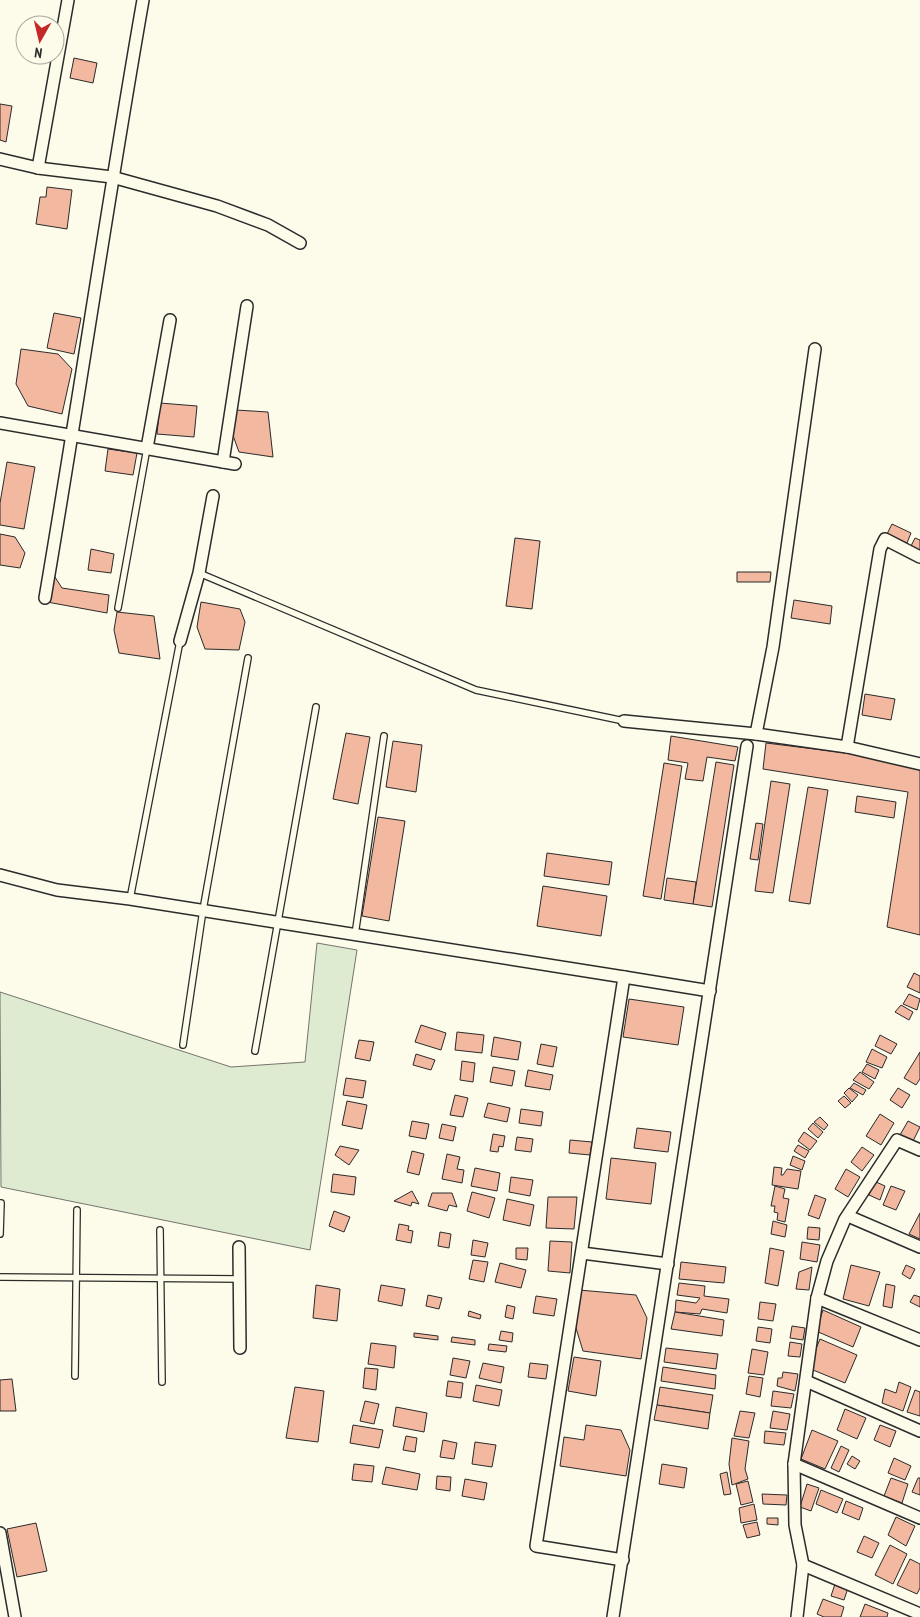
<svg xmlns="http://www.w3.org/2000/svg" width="920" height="1617" font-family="'PT Sans Narrow',sans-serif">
<rect width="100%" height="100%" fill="#fdfbea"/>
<polygon fill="#deebd1" stroke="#74746e" points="317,943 357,950 310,1250 1,1187 0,992 231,1067 305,1062"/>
<g fill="#f2b8a0" stroke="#2b2b2b">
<polygon points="74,58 97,63 93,83 70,78"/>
<polygon points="0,104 12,106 6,142 0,140"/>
<polygon points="47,187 72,190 67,229 36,224 40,197 46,197"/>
<polygon points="54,313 81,318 74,354 47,348"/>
<polygon points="21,349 58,354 72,369 62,414 28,406 16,384"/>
<polygon points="160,403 197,406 194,437 157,434"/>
<polygon points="236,410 268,412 273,457 239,452 231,430"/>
<polygon points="108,449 137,453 133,475 105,471"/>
<polygon points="7,462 35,467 24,529 0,525 0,503"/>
<polygon points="892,524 911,533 907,543 887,534"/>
<polygon points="0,534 15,537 25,553 20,568 0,565"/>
<polygon points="515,538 540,541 532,609 506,606"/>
<polygon points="915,538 920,540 920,551 911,546"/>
<polygon points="91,549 114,554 111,573 88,570"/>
<polygon points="737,572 771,572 770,582 737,582"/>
<polygon points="53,574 62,588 109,595 107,613 47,602"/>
<polygon points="794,600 832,606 830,624 791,618"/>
<polygon points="201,602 240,609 245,622 239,650 205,649 197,627"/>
<polygon points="117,612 154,616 160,659 119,653 114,630"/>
<polygon points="865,694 895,699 891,720 862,715"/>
<polygon points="346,733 370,737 358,804 333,799"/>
<polygon points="671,736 738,747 735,761 707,757 703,781 685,779 688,763 668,760"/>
<polygon points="393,741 422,745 416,792 386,787"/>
<polygon points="766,743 847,753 920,770 920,935 887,927 908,792 763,769"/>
<polygon points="716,762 734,765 712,907 693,904"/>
<polygon points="664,763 682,766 661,899 643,896"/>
<polygon points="771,781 790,784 773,893 755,891"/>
<polygon points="808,787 828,790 810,904 789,901"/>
<polygon points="857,796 896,802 894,818 855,812"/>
<polygon points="378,817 405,821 389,921 362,916"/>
<polygon points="756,823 763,824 758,860 750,859"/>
<polygon points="547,853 612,862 609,885 544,876"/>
<polygon points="667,878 696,882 693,904 664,900"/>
<polygon points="543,886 607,896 601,936 537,926"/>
<polygon points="914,973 920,976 920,993 907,987"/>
<polygon points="909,994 920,999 917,1010 903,1004"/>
<polygon points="629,999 684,1007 678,1045 623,1037"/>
<polygon points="901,1005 913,1012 909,1020 895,1012"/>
<polygon points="421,1025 446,1033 441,1050 415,1042"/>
<polygon points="457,1032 484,1035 482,1053 455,1050"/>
<polygon points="880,1035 897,1044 891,1054 875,1046"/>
<polygon points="494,1037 521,1042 518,1060 491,1056"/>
<polygon points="359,1040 374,1042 370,1061 355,1058"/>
<polygon points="541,1044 557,1047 553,1067 537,1064"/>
<polygon points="872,1049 887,1057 882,1068 866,1062"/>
<polygon points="920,1052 920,1079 916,1085 904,1078"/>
<polygon points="416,1054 435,1060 431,1070 413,1065"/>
<polygon points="462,1061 475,1063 473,1082 460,1080"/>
<polygon points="867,1064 879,1070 875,1079 862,1072"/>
<polygon points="493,1067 515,1071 512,1086 490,1082"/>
<polygon points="528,1070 553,1075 550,1090 525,1086"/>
<polygon points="860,1072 874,1082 869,1089 853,1080"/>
<polygon points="346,1078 366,1081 363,1098 343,1095"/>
<polygon points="854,1083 866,1090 863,1095 850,1088"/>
<polygon points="849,1088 858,1095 852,1102 844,1093"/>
<polygon points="898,1088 910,1095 902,1108 890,1100"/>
<polygon points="455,1095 468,1098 463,1117 450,1115"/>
<polygon points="844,1096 851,1103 845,1108 838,1101"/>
<polygon points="347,1101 367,1105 362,1129 342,1125"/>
<polygon points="488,1103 510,1108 507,1122 484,1117"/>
<polygon points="521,1109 543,1112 541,1126 519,1123"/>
<polygon points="880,1114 894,1123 881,1145 866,1136"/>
<polygon points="820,1117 828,1125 824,1130 814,1122"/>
<polygon points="412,1121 429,1124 426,1139 409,1136"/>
<polygon points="908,1121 920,1127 913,1141 900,1135"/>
<polygon points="813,1123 823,1132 818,1138 808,1129"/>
<polygon points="442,1124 456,1127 453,1141 439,1138"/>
<polygon points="637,1128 671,1132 668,1152 634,1148"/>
<polygon points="804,1132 817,1141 810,1150 798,1141"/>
<polygon points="493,1134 505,1136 503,1147 499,1146 498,1152 490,1151"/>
<polygon points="517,1137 533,1139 531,1152 515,1150"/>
<polygon points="570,1140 592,1142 590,1155 569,1153"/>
<polygon points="798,1145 809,1151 805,1158 794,1151"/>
<polygon points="340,1146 359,1150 349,1165 335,1155"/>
<polygon points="862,1147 874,1155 862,1171 851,1162"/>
<polygon points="412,1151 424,1154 419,1175 407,1172"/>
<polygon points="447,1154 460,1157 457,1169 464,1170 462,1183 442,1179"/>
<polygon points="793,1156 805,1161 802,1170 790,1165"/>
<polygon points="611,1158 656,1163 651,1204 606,1199"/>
<polygon points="774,1167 782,1168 781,1175 783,1175 787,1169 801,1171 798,1189 772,1185"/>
<polygon points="475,1168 500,1173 497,1191 471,1186"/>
<polygon points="846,1169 860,1177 848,1197 835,1189"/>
<polygon points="333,1174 356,1177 354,1195 331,1192"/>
<polygon points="511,1177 533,1180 530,1196 509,1192"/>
<polygon points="874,1181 885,1186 880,1200 869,1195"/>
<polygon points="775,1186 785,1189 783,1198 789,1199 785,1222 777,1220 778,1213 774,1212 775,1206 771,1206"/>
<polygon points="891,1186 905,1191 896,1210 883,1205"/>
<polygon points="412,1191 419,1204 412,1202 411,1206 394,1201"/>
<polygon points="472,1192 495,1198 489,1218 467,1211"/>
<polygon points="432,1193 452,1193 457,1207 449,1205 447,1211 428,1206"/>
<polygon points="815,1195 826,1199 819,1219 808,1215"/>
<polygon points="548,1197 577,1197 574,1229 546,1228"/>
<polygon points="507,1199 534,1205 530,1226 503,1220"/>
<polygon points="334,1211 350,1217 344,1232 329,1226"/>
<polygon points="920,1213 920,1239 909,1234"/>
<polygon points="773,1221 787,1225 785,1237 771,1234"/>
<polygon points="399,1224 409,1226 408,1230 413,1231 411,1243 396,1240"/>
<polygon points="808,1227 820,1228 819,1240 807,1239"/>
<polygon points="440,1232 451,1234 449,1248 438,1246"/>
<polygon points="473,1240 488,1243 485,1257 471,1255"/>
<polygon points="550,1241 572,1242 570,1273 548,1271"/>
<polygon points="802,1242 820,1245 817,1262 800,1259"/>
<polygon points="516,1248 528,1248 527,1260 516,1259"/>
<polygon points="770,1248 784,1251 778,1286 765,1283"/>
<polygon points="473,1260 488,1262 484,1282 469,1279"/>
<polygon points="681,1262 726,1267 724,1283 679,1279"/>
<polygon points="500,1263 526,1270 521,1288 495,1282"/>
<polygon points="851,1265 880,1272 869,1306 843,1299"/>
<polygon points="906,1265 915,1269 910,1279 902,1274"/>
<polygon points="812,1267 809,1290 796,1289 799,1272"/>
<polygon points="679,1283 705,1286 704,1296 729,1299 727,1313 702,1309 700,1314 675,1312 676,1300 696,1303 700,1298 677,1295"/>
<polygon points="886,1284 895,1286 892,1308 883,1306"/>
<polygon points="316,1285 340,1289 337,1321 313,1318"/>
<polygon points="381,1285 405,1289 402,1306 378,1301"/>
<polygon points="579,1290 636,1295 647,1318 641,1359 583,1351 576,1328"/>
<polygon points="428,1295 442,1298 439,1309 426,1306"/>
<polygon points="914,1295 920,1297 920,1307 910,1302"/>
<polygon points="536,1296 557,1299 554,1316 533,1313"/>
<polygon points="760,1302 776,1304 773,1321 758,1319"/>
<polygon points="507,1305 515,1307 513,1319 505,1317"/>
<polygon points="823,1310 861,1327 853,1347 816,1331"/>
<polygon points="469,1311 481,1315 480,1319 468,1316"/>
<polygon points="675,1312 724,1320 722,1336 671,1329"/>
<polygon points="792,1326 805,1328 803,1340 790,1338"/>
<polygon points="758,1327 772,1329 770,1343 756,1341"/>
<polygon points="501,1331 513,1333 512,1342 499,1340"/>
<polygon points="414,1333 438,1336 438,1340 414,1337"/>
<polygon points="452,1337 475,1340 475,1345 451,1342"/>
<polygon points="820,1339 857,1355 845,1383 808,1368"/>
<polygon points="790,1342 802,1344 800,1357 788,1356"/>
<polygon points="371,1343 396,1346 394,1368 368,1364"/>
<polygon points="489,1344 507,1346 506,1352 488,1350"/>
<polygon points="666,1348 718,1354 716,1369 664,1362"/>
<polygon points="752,1349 768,1352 764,1375 748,1373"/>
<polygon points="574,1357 601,1361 596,1396 568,1391"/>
<polygon points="453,1358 470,1361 466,1378 450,1375"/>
<polygon points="483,1363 504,1367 501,1383 479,1378"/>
<polygon points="530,1363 548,1365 546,1379 528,1377"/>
<polygon points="663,1367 716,1375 715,1389 661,1381"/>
<polygon points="365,1368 378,1369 376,1390 363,1388"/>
<polygon points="783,1372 798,1374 795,1391 777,1386 778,1378 782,1378"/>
<polygon points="749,1376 763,1378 760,1397 746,1394"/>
<polygon points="12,1379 16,1411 0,1411 0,1380"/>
<polygon points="448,1381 463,1383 461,1398 446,1396"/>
<polygon points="899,1382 911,1387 903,1411 882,1403 885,1389 896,1393"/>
<polygon points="476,1385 502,1390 499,1406 473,1401"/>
<polygon points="295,1387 324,1391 318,1442 286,1438"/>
<polygon points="660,1387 713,1395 710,1413 657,1405"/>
<polygon points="915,1390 920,1392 920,1416 907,1412"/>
<polygon points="773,1391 794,1394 791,1408 771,1406"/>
<polygon points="365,1401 379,1404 374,1424 360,1421"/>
<polygon points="657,1405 710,1413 708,1429 654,1420"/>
<polygon points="396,1407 427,1413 424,1432 393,1426"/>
<polygon points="845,1409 866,1418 857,1439 837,1430"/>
<polygon points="740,1411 755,1413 749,1438 734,1436"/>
<polygon points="773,1411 790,1414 787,1430 770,1428"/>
<polygon points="353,1425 383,1430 379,1448 350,1443"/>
<polygon points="586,1425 621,1430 630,1450 626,1476 560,1466 564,1437 584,1440"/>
<polygon points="880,1425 896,1431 890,1447 874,1440"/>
<polygon points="812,1430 838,1441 825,1469 801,1459"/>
<polygon points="765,1431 786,1433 784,1445 764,1443"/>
<polygon points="406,1436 417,1438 415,1452 403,1450"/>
<polygon points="732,1438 749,1441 745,1469 748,1479 732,1485 729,1464"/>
<polygon points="443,1440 457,1443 454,1459 440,1457"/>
<polygon points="475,1442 496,1445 492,1467 472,1464"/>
<polygon points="841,1446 849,1450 839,1472 831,1468"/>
<polygon points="852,1456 860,1461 855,1469 847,1464"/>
<polygon points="894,1458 911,1466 905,1480 888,1473"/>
<polygon points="354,1464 374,1466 372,1482 352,1480"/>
<polygon points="662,1464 687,1468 684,1488 659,1484"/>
<polygon points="386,1467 420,1474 417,1490 382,1484"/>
<polygon points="727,1472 731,1494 724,1495 720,1474"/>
<polygon points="437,1476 451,1477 450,1491 436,1489"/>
<polygon points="891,1478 908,1484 902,1503 884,1496"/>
<polygon points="918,1478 920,1478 920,1495 912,1492"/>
<polygon points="465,1479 487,1483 484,1500 462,1496"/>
<polygon points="748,1481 753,1502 741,1505 736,1484"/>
<polygon points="807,1484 819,1488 811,1511 800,1507"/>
<polygon points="821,1490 843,1499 837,1513 816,1504"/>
<polygon points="762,1494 787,1495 786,1505 763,1504"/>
<polygon points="846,1501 863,1508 859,1520 842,1513"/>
<polygon points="754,1504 757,1520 741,1523 739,1508"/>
<polygon points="896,1517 915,1526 906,1546 888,1535"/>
<polygon points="767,1518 778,1518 778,1525 767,1524"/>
<polygon points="757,1522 760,1535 747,1538 743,1525"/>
<polygon points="36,1523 47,1571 17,1577 7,1529"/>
<polygon points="864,1536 879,1543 872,1558 857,1552"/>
<polygon points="890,1545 907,1554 893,1584 875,1575"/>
<polygon points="910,1559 920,1564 920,1588 917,1594 897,1585"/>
<polygon points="835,1584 848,1588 844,1600 831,1596"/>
<polygon points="823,1599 844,1607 841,1617 824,1617 817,1614"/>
<polygon points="865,1604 888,1613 887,1617 860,1617"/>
</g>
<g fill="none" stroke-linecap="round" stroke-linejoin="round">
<defs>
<g id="lane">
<polyline points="199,573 476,690 624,721"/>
<polyline points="118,608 147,448"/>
<polyline points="130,899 180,641"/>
<polyline points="355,935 384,736"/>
<polyline points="183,1045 203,910 248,658"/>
<polyline points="255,1051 316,707"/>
<polyline points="160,1230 162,1382"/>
<polyline points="0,1234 1,1203"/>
<polyline points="0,1277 240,1279"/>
<polyline points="75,1376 77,1210"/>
</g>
<g id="street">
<polyline points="0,159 38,168 112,177 217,206 268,225 300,243"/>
<polyline points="38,168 68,0"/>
<polyline points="0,423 235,464"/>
<polyline points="147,448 170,320"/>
<polyline points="223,462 247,306"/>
<path d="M45 598C79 399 108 199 143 0"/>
<polyline points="180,641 199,573 213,496"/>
<polyline points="624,721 756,734 847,747 920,764"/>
<polyline points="756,734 773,647 815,349"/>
<polyline points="847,747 880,549 885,539 920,557"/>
<polyline points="0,875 57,890 130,899 624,977"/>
<polyline points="848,1216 920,1247"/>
<polyline points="239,1247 240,1348"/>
<polyline points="582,1253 668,1264"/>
<polyline points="817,1298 920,1340"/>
<polyline points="806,1381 920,1431"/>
<polyline points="794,1464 920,1518"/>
<polyline points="0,1533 15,1617"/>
<polyline points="623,1560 536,1546 624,977 710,991"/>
<polyline points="803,1565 920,1614"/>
<polyline points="613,1617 747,746"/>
<polyline points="797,1617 803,1565 795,1525 794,1464 817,1298 827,1261 845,1219 897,1140 920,1150"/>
</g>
</defs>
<use href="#lane" stroke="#2b2b2b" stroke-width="8"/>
<use href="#street" stroke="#2b2b2b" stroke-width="14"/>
<use href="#lane" stroke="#fdfbea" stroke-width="5.5"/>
<use href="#street" stroke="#fdfbea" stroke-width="11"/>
</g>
<g transform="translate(40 40) rotate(188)"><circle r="24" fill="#fdfbea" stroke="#a9a89e"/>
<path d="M0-4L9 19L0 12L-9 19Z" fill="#c62828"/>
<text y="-8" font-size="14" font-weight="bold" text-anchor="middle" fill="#2b2b2b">N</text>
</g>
</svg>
